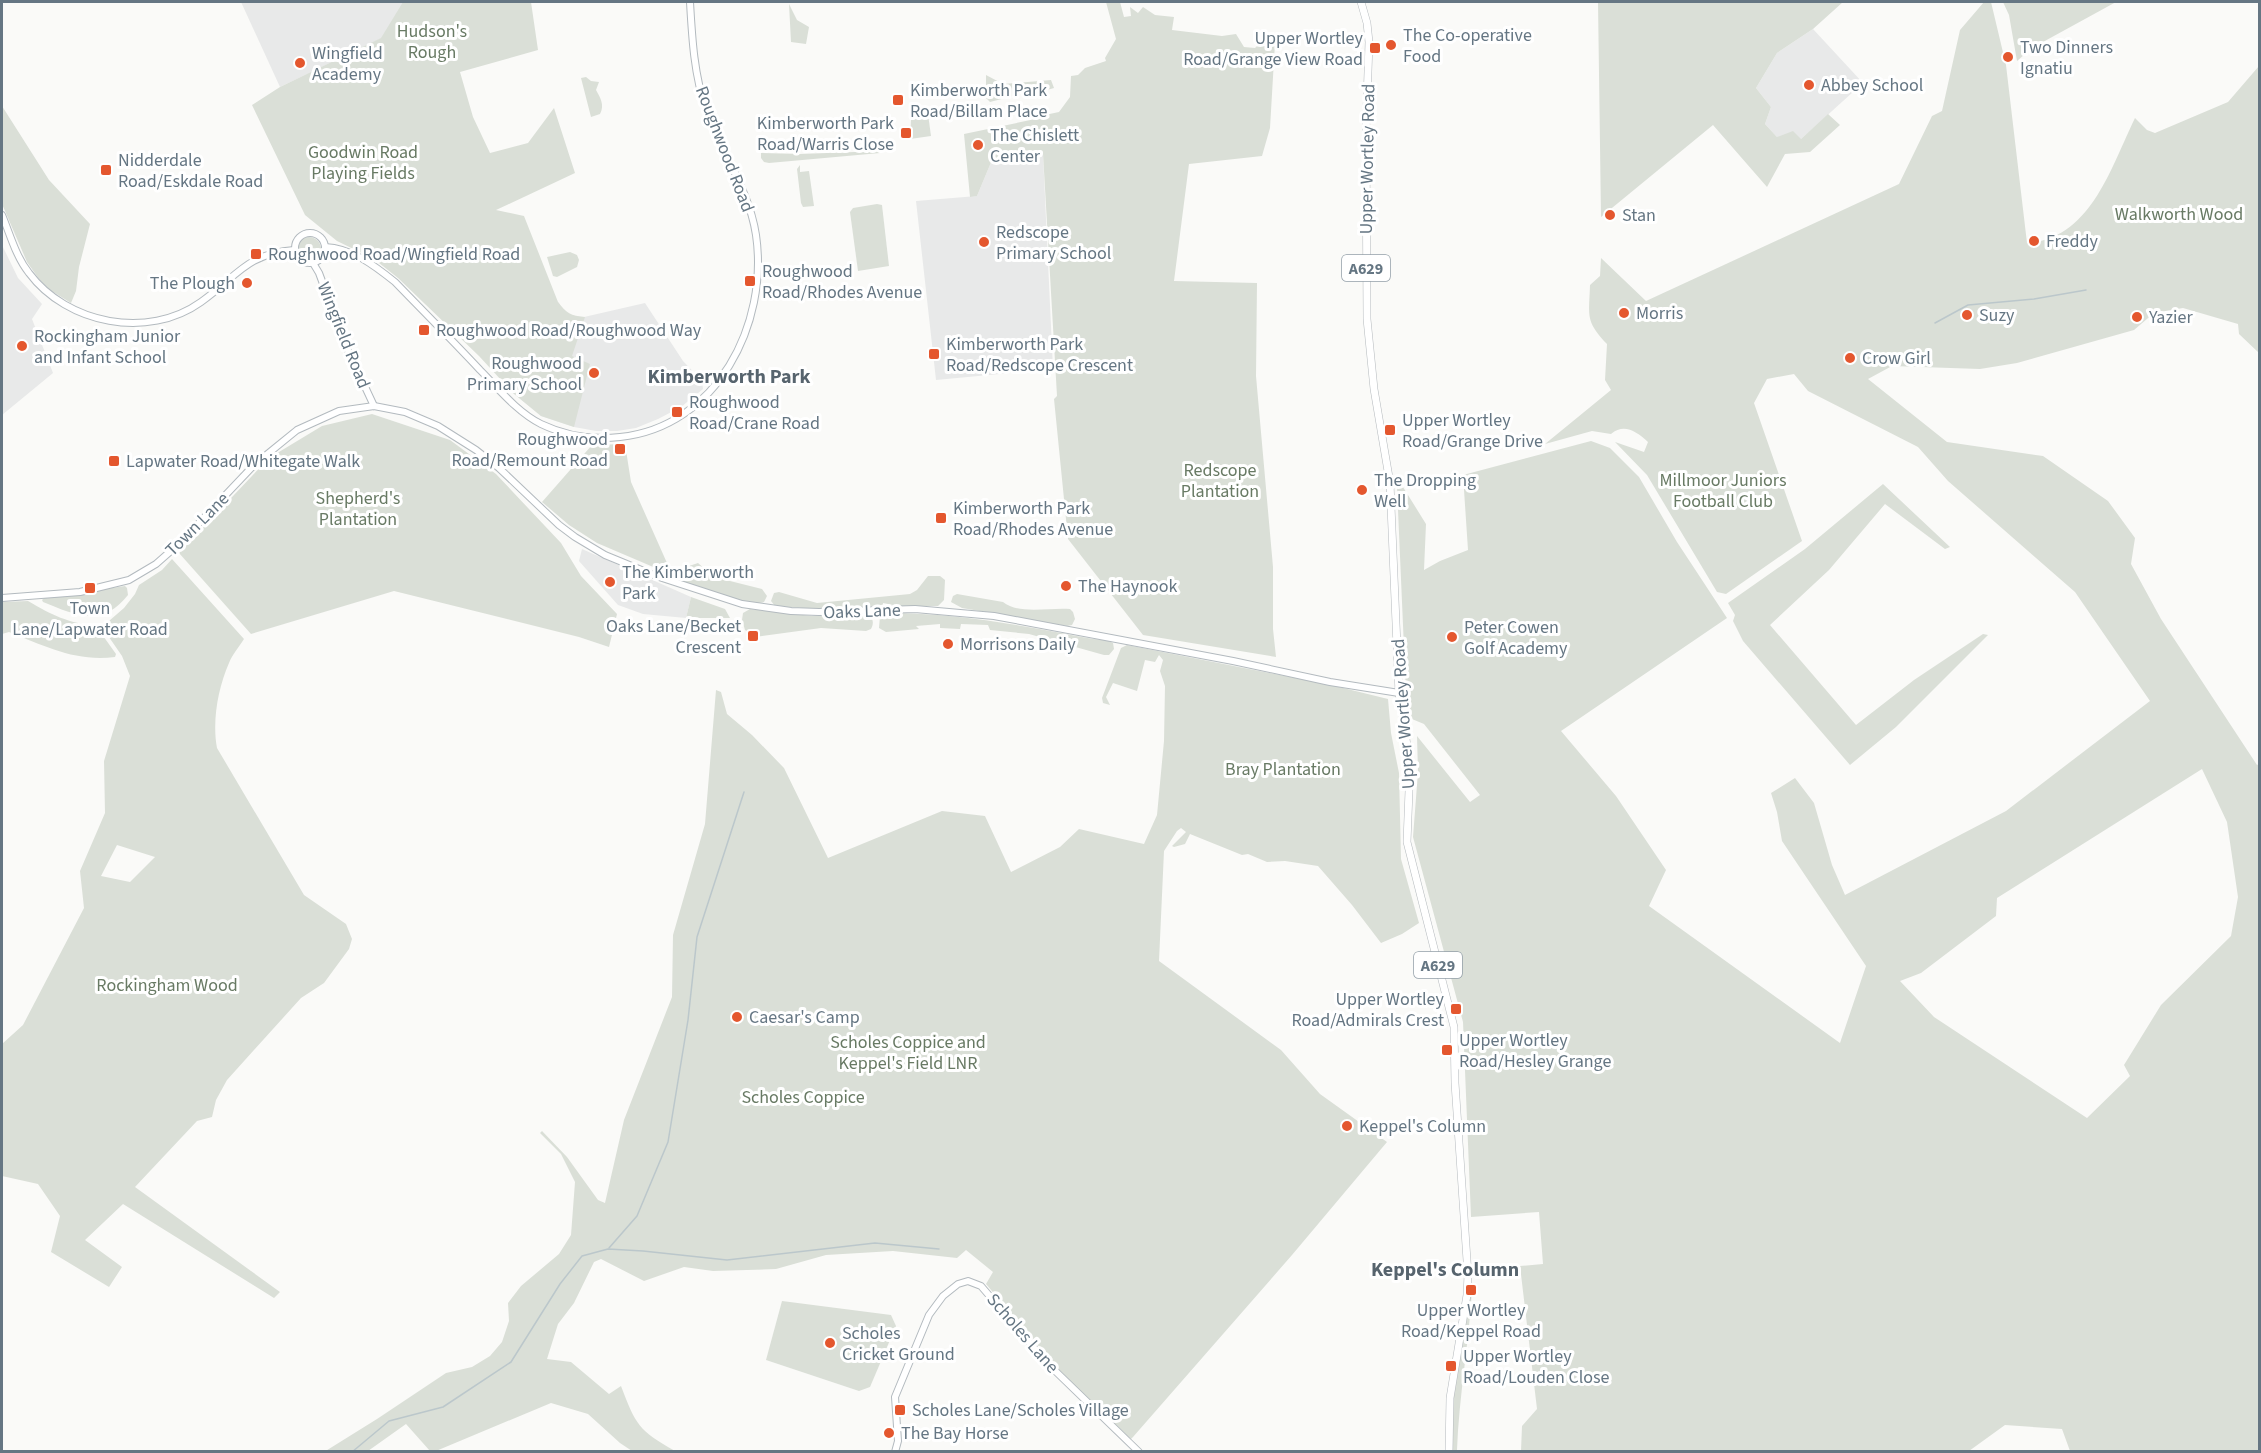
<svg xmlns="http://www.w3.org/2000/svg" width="2261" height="1453" font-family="'Source Sans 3',sans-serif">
<rect width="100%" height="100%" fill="#fafaf8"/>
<g fill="#e8e9e9">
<polygon points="241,2 403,2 404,3 382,38 280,87"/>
<polygon points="1813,29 1863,83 1801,139 1777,137 1765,124 1771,107 1756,88 1777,53"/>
<polygon points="1043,154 1053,369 936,380 916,201 977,196 992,160"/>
<polygon points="2,245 18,278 42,304 32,319 53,373 2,415"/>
<polygon points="558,302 566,313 574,316 584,317 645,303 683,361 702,381 703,389 681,407 658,419 636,428 617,431 596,431 574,427 541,416 513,393"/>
<polygon points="582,549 691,597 686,618 643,614 618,605 579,561"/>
</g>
<g fill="#dadfd7" fill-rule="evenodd">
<path d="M403 2H531L538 50 460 72 473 117 490 153 528 143 554 108 575 173 496 210 524 216 558 302C566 313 571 316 585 317L572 356 590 364 574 427 541 416 513 393 479 356 398 278 374 259 337 241 305 215 252 105 280 87 381 38Z"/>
<polygon points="1106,2 1120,2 1124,17 1131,16 1130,7 1138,13 1143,7 1155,15 1174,17 1172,30 1222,36 1236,34 1244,47 1255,48 1258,45 1264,46 1275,43 1270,128 1262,156 1189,164 1174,281 1257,283 1256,376 1273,567 1273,629 1276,657 1143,635 1068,539 1054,399 1057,396 1043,154 992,160 977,196 970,197 964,134 1040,118 1040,116 1059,112 1070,97 1071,76 1078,75 1085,68 1106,61 1105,58 1116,39"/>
<polygon points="1598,2 1843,2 1813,29 1777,53 1756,88 1771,107 1765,124 1777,137 1793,131 1801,139 1828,114 1840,125 1810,152 1785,154 1767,187 1713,125 1601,217"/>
<path d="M1984 2H1991L2006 65 2027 243C2091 239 2111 167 2135 118L2147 130 2155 133 2228 102 2259 66V353L2239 334 2238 324 2183 308 2154 313 2134 330 2017 363 1980 369 1892 366 1868 379 1947 442 2043 456 2108 501 2135 538 2131 564 2161 619 2257 765 2259 764V1451H2070L2062 1429 2005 1425 1969 1451H1521L1522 1426 1537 1409 1520 1266 1543 1264 1539 1212 1471 1217 1463 1022 1413 837 1418 772 1417 736 1470 802 1480 795 1424 724 1407 717 1397 487H1403L1426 524 1424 570 1440 561 1468 550 1463 475 1591 441 1610 448 1639 477 1677 542 1727 618 1561 731 1616 796 1666 870 1649 906 1840 1043 1866 966 1782 841 1777 812 1771 793 1795 778 1814 803 1832 865 1845 895 2006 811 2150 701 2075 592 1948 481 1918 447 1808 391 1794 374 1767 379 1754 403 1802 541 1726 594 1717 592 1647 475 1615 442 1644 452 1648 442C1636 431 1624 423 1611 434L1592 431 1545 444 1611 390 1605 380 1607 344C1585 321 1589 316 1590 285L1600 276 1601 258 1646 301 1899 184 1932 116 1942 111 1960 30ZM2202 769 2227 822 2238 897 2231 936 2161 1005 2124 1065 2130 1076 2087 1118 1934 1017 1900 981 1921 973 1996 916 1997 898Z"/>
<polygon points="2003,2 2116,2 2032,48 2017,61 2009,15"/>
<polygon points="789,4 797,20 809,27 806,44 791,42"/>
<polygon points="986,75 1003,84 1051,80 1054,88 1040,92 1039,88 1034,87 1031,84 1026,86 1026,89 1014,92 1013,96 990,102 986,98"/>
<path d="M586 77 591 81 599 82 596 90C600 97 605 105 600 114L591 117 581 78Z"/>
<polygon points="2,106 49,180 90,224 79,267 76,291 71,303 50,290 39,279 27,262 2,204"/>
<polygon points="914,114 928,114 931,136 910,139 911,120"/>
<polygon points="882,151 880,153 769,163 764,162 761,158 761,153 800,154"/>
<polygon points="800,165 800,172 809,171 814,206 803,207 801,203 797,169"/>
<polygon points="877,204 882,205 889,266 858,271 850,212 853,208"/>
<circle cx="309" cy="249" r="12"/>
<polygon points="570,252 577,255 579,260 577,267 557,277 553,276 547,257"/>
<polygon points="372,414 450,440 496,474 561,543 581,576 617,614 609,647 579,637 394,591 251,634 179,553 269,458 322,426"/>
<path d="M625 444 631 482 671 572 698 563 714 577 762 589 767 596 764 602C745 608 693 586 674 578L672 575 597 543 569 525 542 502 592 445Z"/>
<polygon points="1883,484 1950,547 1945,549 1885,504 1829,570 1770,625 1856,725 1914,680 1983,634 1988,635 1896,727 1850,765 1743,641 1733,621 1735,615 1728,603 1805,549"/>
<path d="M172 559 244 639C239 647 232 655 229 663 218 688 212 721 217 748L304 895 346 924 352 939 349 949 324 983 301 998 227 1080 216 1100 212 1117 197 1121 135 1187 280 1292 274 1298 123 1204 85 1240 122 1267 109 1287 51 1252 60 1216 38 1184 2 1176V1044L23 1025 84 908 80 871 105 813 104 761 130 676 122 656 102 627 124 608 135 594 139 585 162 570ZM117 845 155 857 130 882 101 876Z"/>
<polygon points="928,576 940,576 945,580 944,600 938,606 898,606 883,603 883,606 817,609 775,606 771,601 774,593 779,592 817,603 910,594 917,590"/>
<path d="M125 586 127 588 128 595C102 628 75 615 43 602L42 600 44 598Z"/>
<path d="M957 594 1003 602C1019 615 1051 607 1070 609L1073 612 1075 619 1072 625 1067 626 962 608 951 602 953 596Z"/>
<polygon points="691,597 725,609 730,618 686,618"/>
<path d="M28 601C52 615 68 623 96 626L116 654 115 657C75 662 45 646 9 632L2 634V602Z"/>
<path d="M750 609 812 616 866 613C872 615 875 622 871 629L866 631 821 628 755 637 745 630 742 620 743 613Z"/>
<path d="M889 613C958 613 1025 626 1093 639L1107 640 1113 643 1114 649 1109 655H1104L1029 634 990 630 988 625 961 624 960 629 940 628V624L916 626 919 629 886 632 879 628 880 616Z"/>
<path d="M1127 645 1331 685 1388 699 1391 733 1399 773 1401 859 1419 923 1402 934 1381 943 1352 905 1318 866 1285 861 1267 862 1248 854 1242 855 1190 834 1185 844 1174 847 1172 846 1186 832 1181 828 1177 831 1164 851 1159 961 1281 1050 1320 1094 1387 1142 1292 1255 1133 1437 1131 1439 1120 1430 1058 1369 986 1284 993 1272 966 1250 957 1258 893 1251 826 1255 776 1269 713 1271 684 1267 644 1281 601 1259 594 1262 574 1303 558 1324 547 1359 571 1362 609 1394 621 1386C636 1425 638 1430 675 1451H632L620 1443 588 1414 551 1403 436 1451H430L406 1424 368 1451 324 1452 377 1419 446 1373 472 1367 490 1356 502 1342 509 1321 508 1303 521 1286 559 1254 571 1235 575 1182 561 1154 540 1133 542 1131 567 1157 598 1200 605 1203 624 1120 672 997 673 935 705 824 716 690 721 692 727 714 752 735 784 768 828 858 942 811 985 816 1011 872 1060 847 1079 829 1144 844 1157 815 1164 741 1165 686 1160 671 1163 660 1159 655 1155 662 1145 660 1137 691 1113 683 1106 697 1110 705 1103 703 1102 698 1121 648Z"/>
<path d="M1472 1289C1469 1343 1459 1396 1457 1450L1452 1452C1450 1399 1458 1340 1472 1289Z"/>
<polygon points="782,1301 891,1315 896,1326 870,1387 859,1391 766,1360"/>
</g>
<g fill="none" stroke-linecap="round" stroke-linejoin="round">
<g stroke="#bbc7cb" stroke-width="1.5">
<polyline points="1935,323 1968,305 2034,299 2086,290"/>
<polyline points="609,1248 637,1216 668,1142 688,1020 697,937 744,792"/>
<polyline points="352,1452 389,1421 443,1407 511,1362 560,1284 582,1256 608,1249 643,1251 727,1260 875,1243 939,1249"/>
</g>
<defs>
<g id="secondary">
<path d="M2 215C10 234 16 257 29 273 67 324 148 340 201 302 237 277 245 254 294 250"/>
<circle cx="310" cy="248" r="15"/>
<path d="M325 247C352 248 375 266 395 282 423 311 452 340 480 370 498 388 517 412 541 424 566 436 593 440 620 437 717 427 769 324 756 235 749 189 721 152 706 109 694 75 692 37 690 2"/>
<polyline points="313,263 319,273 346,346 374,406"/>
<polyline points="2,598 80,592 129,580 156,564 181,542 254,465 297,430 339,411 374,406 405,412 438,426 476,450 499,468 559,525 575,537 605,555 656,576 742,604 791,611 819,612 915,609 994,616 1233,661 1330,682 1399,693"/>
<polyline points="895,1452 898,1441 895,1397 929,1315 943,1296 958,1284 968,1281 981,1286 1047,1363 1139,1452"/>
</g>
<polyline id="primary" points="1361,2 1367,23 1369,42 1366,131 1367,319 1374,389 1390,483 1399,693 1410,765 1407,842 1454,1027 1455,1083 1468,1275 1467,1295 1450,1398 1449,1452"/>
</defs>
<use href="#secondary" stroke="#b3babf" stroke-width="8"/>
<use href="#primary" stroke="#b5babe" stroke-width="8"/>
<use href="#secondary" stroke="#fff" stroke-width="6"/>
<use href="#primary" stroke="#fff" stroke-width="7"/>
</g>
<g fill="#e4572e" stroke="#fff" stroke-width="2">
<circle cx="1391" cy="45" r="6"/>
<rect x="1369" y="42" width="12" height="12" rx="3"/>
<circle cx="2008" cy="57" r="6"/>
<circle cx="300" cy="63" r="6"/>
<circle cx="1809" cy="85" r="6"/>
<rect x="892" y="94" width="12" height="12" rx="3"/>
<rect x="900" y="127" width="12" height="12" rx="3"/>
<circle cx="978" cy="145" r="6"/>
<rect x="100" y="164" width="12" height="12" rx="3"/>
<circle cx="1610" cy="215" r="6"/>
<circle cx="2034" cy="241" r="6"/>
<circle cx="984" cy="242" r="6"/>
<rect x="250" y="248" width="12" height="12" rx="3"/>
<rect x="744" y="275" width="12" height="12" rx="3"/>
<circle cx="247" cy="283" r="6"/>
<circle cx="1624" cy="313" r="6"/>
<circle cx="1967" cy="315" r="6"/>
<circle cx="2137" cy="317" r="6"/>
<rect x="418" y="324" width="12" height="12" rx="3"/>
<circle cx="22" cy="346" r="6"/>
<rect x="928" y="348" width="12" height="12" rx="3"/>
<circle cx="1850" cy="358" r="6"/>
<circle cx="594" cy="373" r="6"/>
<rect x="671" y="406" width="12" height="12" rx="3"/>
<rect x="1384" y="424" width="12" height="12" rx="3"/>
<rect x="614" y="443" width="12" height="12" rx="3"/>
<rect x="108" y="455" width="12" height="12" rx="3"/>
<circle cx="1362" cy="490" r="6"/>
<rect x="935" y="512" width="12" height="12" rx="3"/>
<circle cx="610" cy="582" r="6"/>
<circle cx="1066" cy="586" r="6"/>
<rect x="84" y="582" width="12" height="12" rx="3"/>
<rect x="747" y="630" width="12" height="12" rx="3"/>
<circle cx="1452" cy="637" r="6"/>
<circle cx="948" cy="644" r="6"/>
<rect x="1450" y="1003" width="12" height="12" rx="3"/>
<circle cx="737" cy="1017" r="6"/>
<rect x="1441" y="1044" width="12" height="12" rx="3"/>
<circle cx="1347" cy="1126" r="6"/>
<rect x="1465" y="1284" width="12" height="12" rx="3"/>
<circle cx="830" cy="1343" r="6"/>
<rect x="1445" y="1360" width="12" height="12" rx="3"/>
<rect x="894" y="1404" width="12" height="12" rx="3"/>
<circle cx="889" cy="1433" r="6"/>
</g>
<g text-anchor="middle" stroke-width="6" stroke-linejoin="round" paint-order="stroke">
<g fill="#fff" stroke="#939fa8" stroke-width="1.5">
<rect x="1342" y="255" width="48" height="26" rx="4.5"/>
<rect x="1414" y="952" width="48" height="26" rx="4.5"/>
</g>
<g font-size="16" font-weight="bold" fill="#657683">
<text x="1366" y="274">A629</text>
<text x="1438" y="971">A629</text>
</g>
<g font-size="18" fill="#687a64" stroke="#fff">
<text x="432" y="37">Hudson's<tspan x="432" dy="21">Rough</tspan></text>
<text x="363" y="158">Goodwin Road<tspan x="363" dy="21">Playing Fields</tspan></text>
<text x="2179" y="220">Walkworth Wood</text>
<text x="1220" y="476">Redscope<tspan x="1220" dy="21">Plantation</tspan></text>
<text x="1723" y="486">Millmoor Juniors<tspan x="1723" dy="21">Football Club</tspan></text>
<text x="358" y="504">Shepherd's<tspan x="358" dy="21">Plantation</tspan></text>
<text x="1283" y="775">Bray Plantation</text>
<text x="167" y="991">Rockingham Wood</text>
<text x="908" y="1048">Scholes Coppice and<tspan x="908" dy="21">Keppel's Field LNR</tspan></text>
<text x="803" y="1103">Scholes Coppice</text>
</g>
<g font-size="18" fill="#657683" stroke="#fff" text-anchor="start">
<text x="1403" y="41">The Co-operative<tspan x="1403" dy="21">Food</tspan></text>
<text x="1363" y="44" text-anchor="end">Upper Wortley<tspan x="1363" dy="21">Road/Grange View Road</tspan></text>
<text x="2020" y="53">Two Dinners<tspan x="2020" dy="21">Ignatiu</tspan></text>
<text x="312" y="59">Wingfield<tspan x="312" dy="21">Academy</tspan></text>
<text x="1821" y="91">Abbey School</text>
<text x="910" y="96">Kimberworth Park<tspan x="910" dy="21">Road/Billam Place</tspan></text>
<text x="894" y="129" text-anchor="end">Kimberworth Park<tspan x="894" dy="21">Road/Warris Close</tspan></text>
<text x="990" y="141">The Chislett<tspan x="990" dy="21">Center</tspan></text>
<text x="118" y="166">Nidderdale<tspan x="118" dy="21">Road/Eskdale Road</tspan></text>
<text x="1622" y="221">Stan</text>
<text x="996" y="238">Redscope<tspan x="996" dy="21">Primary School</tspan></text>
<text x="2046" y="247">Freddy</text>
<text x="268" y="260">Roughwood Road/Wingfield Road</text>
<text x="762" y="277">Roughwood<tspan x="762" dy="21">Road/Rhodes Avenue</tspan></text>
<text x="235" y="289" text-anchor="end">The Plough</text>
<text x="1636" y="319">Morris</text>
<text x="1979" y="321">Suzy</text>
<text x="2149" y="323">Yazier</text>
<text x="436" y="336">Roughwood Road/Roughwood Way</text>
<text x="34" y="342">Rockingham Junior<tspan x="34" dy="21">and Infant School</tspan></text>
<text x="946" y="350">Kimberworth Park<tspan x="946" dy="21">Road/Redscope Crescent</tspan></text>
<text x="1862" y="364">Crow Girl</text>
<text x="582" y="369" text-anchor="end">Roughwood<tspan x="582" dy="21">Primary School</tspan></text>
<text x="689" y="408">Roughwood<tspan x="689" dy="21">Road/Crane Road</tspan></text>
<text x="1402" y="426">Upper Wortley<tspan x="1402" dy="21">Road/Grange Drive</tspan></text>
<text x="608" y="445" text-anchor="end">Roughwood<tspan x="608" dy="21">Road/Remount Road</tspan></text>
<text x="126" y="467">Lapwater Road/Whitegate Walk</text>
<text x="1374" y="486">The Dropping<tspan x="1374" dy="21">Well</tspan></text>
<text x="953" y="514">Kimberworth Park<tspan x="953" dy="21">Road/Rhodes Avenue</tspan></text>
<text x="622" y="578">The Kimberworth<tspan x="622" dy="21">Park</tspan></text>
<text x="1078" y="592">The Haynook</text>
<text x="90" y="614" text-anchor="middle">Town<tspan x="90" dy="21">Lane/Lapwater Road</tspan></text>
<text x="741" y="632" text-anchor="end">Oaks Lane/Becket<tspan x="741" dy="21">Crescent</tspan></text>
<text x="1464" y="633">Peter Cowen<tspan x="1464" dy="21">Golf Academy</tspan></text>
<text x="960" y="650">Morrisons Daily</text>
<text x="1444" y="1005" text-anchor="end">Upper Wortley<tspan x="1444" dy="21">Road/Admirals Crest</tspan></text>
<text x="749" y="1023">Caesar's Camp</text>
<text x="1459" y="1046">Upper Wortley<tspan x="1459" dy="21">Road/Hesley Grange</tspan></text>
<text x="1359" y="1132">Keppel's Column</text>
<text x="1471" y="1316" text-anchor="middle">Upper Wortley<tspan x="1471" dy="21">Road/Keppel Road</tspan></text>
<text x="842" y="1339">Scholes<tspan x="842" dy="21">Cricket Ground</tspan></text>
<text x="1463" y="1362">Upper Wortley<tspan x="1463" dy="21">Road/Louden Close</tspan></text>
<text x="912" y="1416">Scholes Lane/Scholes Village</text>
<text x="901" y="1439">The Bay Horse</text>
</g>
<g font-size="18" fill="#657683" stroke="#fff">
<text transform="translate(725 149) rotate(69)" y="6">Roughwood Road</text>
<text transform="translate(1367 159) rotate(-89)" y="6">Upper Wortley Road</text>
<text transform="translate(344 335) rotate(68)" y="6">Wingfield Road</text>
<text transform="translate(197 524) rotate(-45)" y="6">Town Lane</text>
<text transform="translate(862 611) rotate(-2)" y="6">Oaks Lane</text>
<text transform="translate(1403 714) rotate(-94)" y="6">Upper Wortley Road</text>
<text transform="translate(1023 1333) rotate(49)" y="6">Scholes Lane</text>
</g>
<g font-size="20" font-weight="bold" fill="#57646e" stroke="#fff">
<text x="729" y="383">Kimberworth Park</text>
<text x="1445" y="1276">Keppel's Column</text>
</g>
</g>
<rect width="2261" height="1453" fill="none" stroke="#657683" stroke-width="6"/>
</svg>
